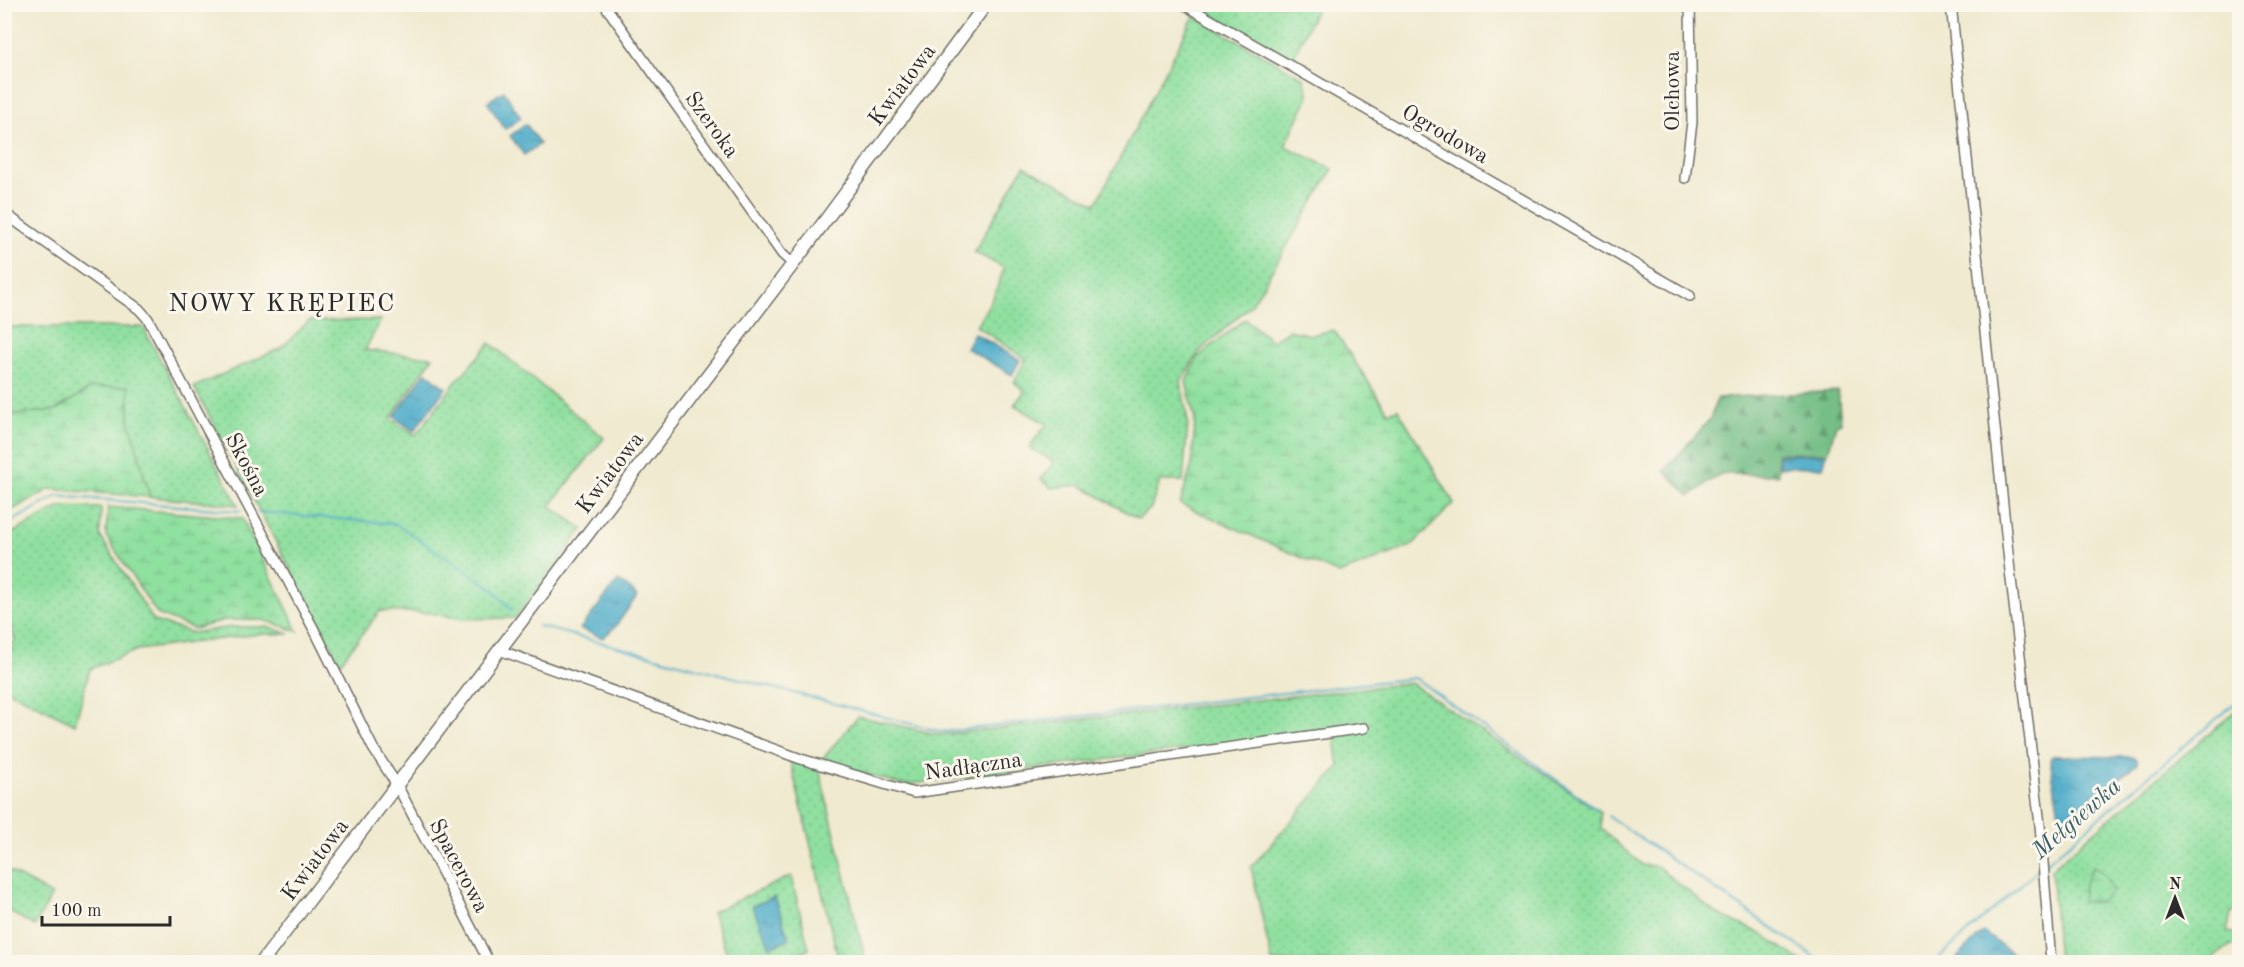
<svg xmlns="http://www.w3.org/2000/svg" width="2244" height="967" font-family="'Old Standard TT',serif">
<defs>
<pattern id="grass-dots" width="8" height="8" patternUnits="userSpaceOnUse" patternTransform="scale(1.5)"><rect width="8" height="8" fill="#90e0a0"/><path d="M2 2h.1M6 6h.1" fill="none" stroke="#7cc08a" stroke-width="1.8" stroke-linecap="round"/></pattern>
<pattern id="forest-firs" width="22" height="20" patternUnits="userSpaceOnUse" patternTransform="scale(1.5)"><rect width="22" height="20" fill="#74be86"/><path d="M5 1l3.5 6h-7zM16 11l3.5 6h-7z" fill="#5f9b6e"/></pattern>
<pattern id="wetland-marsh" width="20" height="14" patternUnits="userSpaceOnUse" patternTransform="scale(1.5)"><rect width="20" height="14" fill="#90e0a0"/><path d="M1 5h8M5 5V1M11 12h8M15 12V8" fill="none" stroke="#7cc08a"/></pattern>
<pattern id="water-ripples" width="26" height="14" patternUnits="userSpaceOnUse" patternTransform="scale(1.5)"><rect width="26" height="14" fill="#49aac8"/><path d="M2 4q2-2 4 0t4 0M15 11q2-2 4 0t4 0" fill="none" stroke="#3d8ba3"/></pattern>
</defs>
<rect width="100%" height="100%" fill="#fbf7ec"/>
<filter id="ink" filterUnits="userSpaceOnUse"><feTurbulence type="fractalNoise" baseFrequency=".0167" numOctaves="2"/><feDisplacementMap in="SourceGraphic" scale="12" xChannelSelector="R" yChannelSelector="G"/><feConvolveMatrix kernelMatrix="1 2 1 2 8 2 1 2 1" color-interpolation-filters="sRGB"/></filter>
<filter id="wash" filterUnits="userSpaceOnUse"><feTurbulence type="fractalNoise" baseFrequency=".008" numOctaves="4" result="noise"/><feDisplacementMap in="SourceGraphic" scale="24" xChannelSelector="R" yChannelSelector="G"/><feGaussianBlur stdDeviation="1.35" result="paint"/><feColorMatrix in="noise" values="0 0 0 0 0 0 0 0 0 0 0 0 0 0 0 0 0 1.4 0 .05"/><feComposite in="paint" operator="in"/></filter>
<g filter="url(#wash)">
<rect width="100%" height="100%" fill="#f0ead0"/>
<g fill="url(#grass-dots)" stroke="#5e8666" stroke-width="1.5">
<polygon points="1195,5 1318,5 1292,60"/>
<polygon points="1194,16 1304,78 1309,96 1285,146 1333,169 1252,304 1199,352 1181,381 1188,423 1183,481 1160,481 1151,508 1138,519 1080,485 1051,488 1041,479 1054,462 1029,447 1047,424 1014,405 1025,391 1014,382 1026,359 976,326 994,296 1004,268 974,252 1024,166 1096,204"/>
<polygon points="381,320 365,350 433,357 390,419 416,435 455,383 490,343 604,438 550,506 583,529 515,618 461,619 432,613 380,611 340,663 194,387 281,348 309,321"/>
<polygon points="4,327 143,327 238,505 150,497 129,419 91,388 56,410 11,415 5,410"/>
<polygon points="60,507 101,508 100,536 154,621 193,633 231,627 268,627 290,634 259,634 137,650 90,669 75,724 5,689 5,667 15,639 5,611 5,537"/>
<polygon points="1411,683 1600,812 1601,829 1642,865 1657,866 1714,912 1763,935 1803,962 1272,962 1251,867 1339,767 1334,731 903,785 821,761 858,716 940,735"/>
<polygon points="2239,708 2239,908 2231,913 2227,932 2239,934 2239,946 2231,945 2207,962 2058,962 2051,869"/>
<polygon points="790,760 819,769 866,962 839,962"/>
<polygon points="5,869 52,895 35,926 5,909"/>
<polygon points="791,876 809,949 780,962 730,962 712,912"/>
</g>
<polygon fill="url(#forest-firs)" stroke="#507458" stroke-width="1.5" points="1838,391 1841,423 1836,425 1828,453 1777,453 1778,475 1720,474 1690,496 1664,471 1710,419 1717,398"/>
<g fill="url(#wetland-marsh)" stroke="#5e8666" stroke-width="1.5">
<polygon points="1245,319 1272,341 1288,330 1311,335 1334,330 1388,412 1398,409 1454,503 1411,546 1339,574 1180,504 1192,464 1195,420 1186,381 1198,357"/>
<polygon points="129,386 129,419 150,497 50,489 5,514 5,410 11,415 56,410 91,388"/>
<polygon points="108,507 242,518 298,631 263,620 225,620 194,629 157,614 106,536"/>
<polygon points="2093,866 2104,874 2113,891 2098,902 2082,902 2084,884"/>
</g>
<g fill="url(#water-ripples)" stroke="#3a6a7a" stroke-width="1.5">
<polygon points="504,91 521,118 505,129 487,102"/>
<polygon points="526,124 540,144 524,155 510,136"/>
<polygon points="974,333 1020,360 1012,375 966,348"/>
<polygon points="426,372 446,388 414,431 394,417"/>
<polygon points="1827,454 1823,467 1779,467 1779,455"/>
<polygon points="618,581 631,589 637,596 616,626 603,638 580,629"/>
<polygon points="2052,756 2132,757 2137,760 2137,764 2072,819 2059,813 2050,760"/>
<polygon points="775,897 789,939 770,947 752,906"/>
<polygon points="1983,932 2024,962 1953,962"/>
</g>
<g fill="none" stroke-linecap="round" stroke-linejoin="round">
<g stroke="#49aac8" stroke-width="2">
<polyline points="258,512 396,524 493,589 512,610"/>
<polyline points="4,526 57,496 241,511"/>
<polyline points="538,626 942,732 1415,678 1597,809"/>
<polyline points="1608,816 1822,962"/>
<polyline points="2046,863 2240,699"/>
<polyline points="1934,962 2040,868"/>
</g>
</g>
</g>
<g filter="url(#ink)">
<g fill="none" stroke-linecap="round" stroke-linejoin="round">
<defs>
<g id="minor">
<polyline points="604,4 782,254 793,264"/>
<polyline points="1183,4 1690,296"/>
<polyline points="1951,4 2009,562 2040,825 2051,962"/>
<polyline points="1685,178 1692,122 1690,4"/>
<polyline points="4,213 139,309 148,319 318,637 373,748 397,785 489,962"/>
<polyline points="499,650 801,759 914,793 1364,728"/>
</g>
<polyline id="tertiary" points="262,962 793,264 986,4"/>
</defs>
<use href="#minor" stroke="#706e65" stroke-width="12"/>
<use href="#tertiary" stroke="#706e65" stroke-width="15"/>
<use href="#minor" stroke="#fff" stroke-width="9"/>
<use href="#tertiary" stroke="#fff" stroke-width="12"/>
</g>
</g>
<g text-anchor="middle" stroke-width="6" stroke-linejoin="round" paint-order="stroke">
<g font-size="22" fill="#2b2b2b" stroke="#fbf7ec">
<text transform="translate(901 84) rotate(-53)" y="8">Kwiatowa</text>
<text transform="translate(1671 91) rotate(-90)" y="8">Olchowa</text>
<text transform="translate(713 124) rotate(54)" y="8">Szeroka</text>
<text transform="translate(1446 133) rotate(30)" y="8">Ogrodowa</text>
<text transform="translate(248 464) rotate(62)" y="8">Skośna</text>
<text transform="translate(609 472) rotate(-53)" y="8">Kwiatowa</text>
<text transform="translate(973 765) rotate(-8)" y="8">Nadłączna</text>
<text transform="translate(314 859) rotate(-53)" y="8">Kwiatowa</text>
<text transform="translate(460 865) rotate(62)" y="8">Spacerowa</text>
</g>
<g font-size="24" font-style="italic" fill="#375e6a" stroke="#fbf7ec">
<text transform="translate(2076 818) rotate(-41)" y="8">Mełgiewka</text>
</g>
<g font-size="26" letter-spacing="1.5" fill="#2b2b2b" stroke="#fbf7ec">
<text x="282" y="311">NOWY KRĘPIEC</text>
</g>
</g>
<rect width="2244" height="967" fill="none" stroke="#fbf7ec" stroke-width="24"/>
<g transform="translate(2175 898)" stroke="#fbf7ec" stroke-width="4.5" paint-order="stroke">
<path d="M0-4.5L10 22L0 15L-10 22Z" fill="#2b2b2b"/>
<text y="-9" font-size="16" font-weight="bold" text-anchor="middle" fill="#2b2b2b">N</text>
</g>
<path d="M42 916v9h128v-9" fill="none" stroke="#2b2b2b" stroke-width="3"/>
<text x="51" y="916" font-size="18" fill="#2b2b2b" stroke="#fbf7ec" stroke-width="4.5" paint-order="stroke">100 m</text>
</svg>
